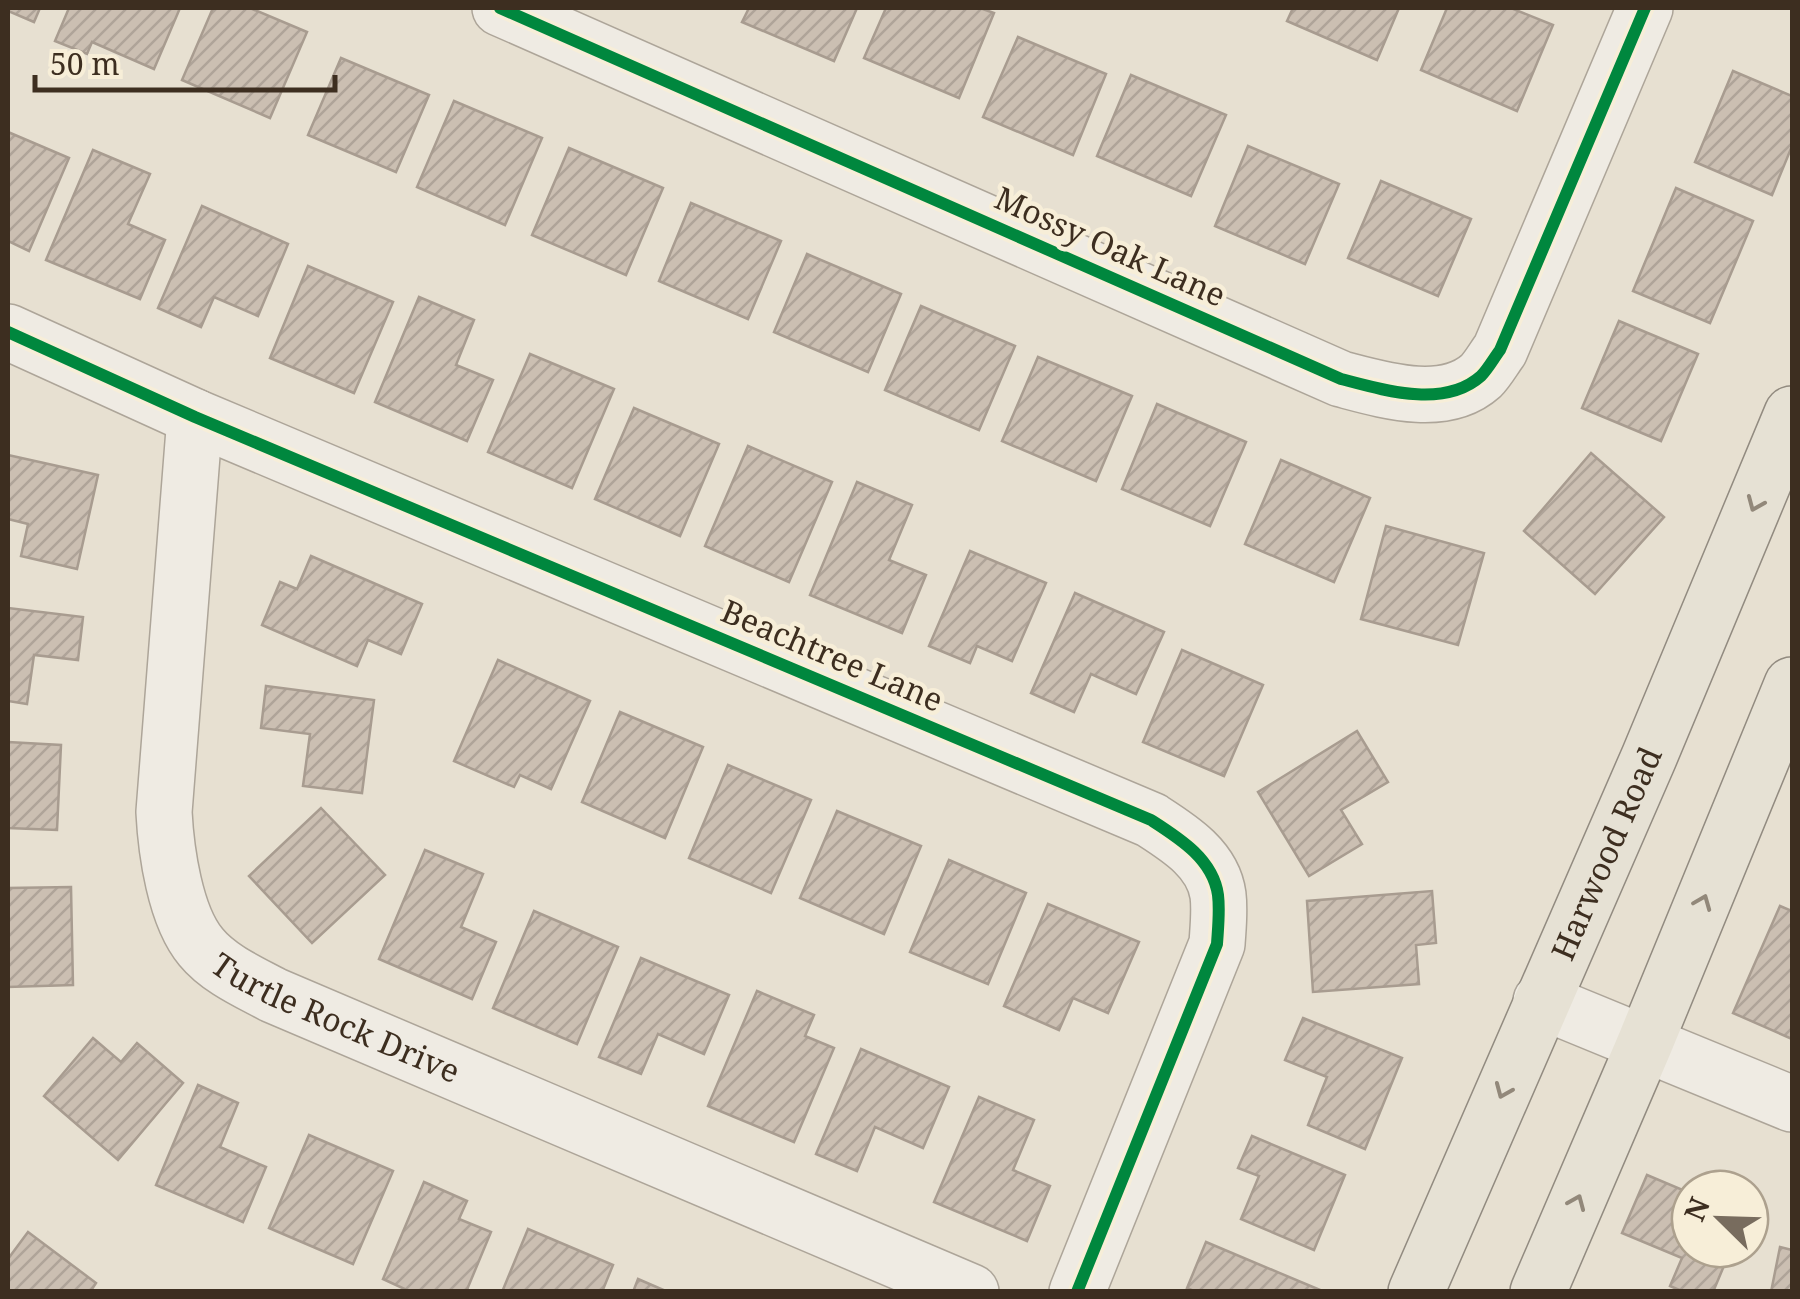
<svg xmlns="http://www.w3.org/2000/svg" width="1800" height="1299" font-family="'Noto Serif',serif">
<defs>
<pattern id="building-hatch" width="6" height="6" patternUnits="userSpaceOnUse" patternTransform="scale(2.5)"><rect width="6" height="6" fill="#cbbfb2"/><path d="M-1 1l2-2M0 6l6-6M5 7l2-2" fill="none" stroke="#afa499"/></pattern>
</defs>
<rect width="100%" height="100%" fill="#e7e0d1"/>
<g fill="url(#building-hatch)" stroke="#a89c90" stroke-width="2.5">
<polygon points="8,8 40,8 34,22 8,11"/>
<polygon points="69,8 180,8 154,69 92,42 87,54 55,41"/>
<polygon points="213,8 250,8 307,32 270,118 182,80"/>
<polygon points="749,8 857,8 834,61 742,22"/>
<polygon points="886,8 980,8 994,13 959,98 864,58"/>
<polygon points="1293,8 1399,8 1377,60 1287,21"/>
<polygon points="1447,8 1511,8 1553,25 1517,111 1421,70"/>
<polygon points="1018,37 1106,74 1073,155 983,117"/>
<polygon points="341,58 429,95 396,172 308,135"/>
<polygon points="1733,71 1792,96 1792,146 1772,195 1695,162"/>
<polygon points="1131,75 1226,115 1191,196 1097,156"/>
<polygon points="454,101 542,138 505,225 417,187"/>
<polygon points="8,132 69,158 29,251 8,241"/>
<polygon points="1248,146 1339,184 1305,264 1215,226"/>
<polygon points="569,148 663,188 626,275 532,235"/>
<polygon points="93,150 150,174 128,224 165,240 140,299 46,260"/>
<polygon points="1381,181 1471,219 1438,296 1348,258"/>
<polygon points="1676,188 1753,221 1710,323 1633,291"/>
<polygon points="691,203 781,241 748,319 659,281"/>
<polygon points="202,206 288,244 258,316 214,297 201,327 158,308"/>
<polygon points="807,254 901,294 868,372 774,332"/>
<polygon points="308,266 393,302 354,393 270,358"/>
<polygon points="419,297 474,320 456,365 493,380 467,441 375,402"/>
<polygon points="921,306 1015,346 979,430 885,390"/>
<polygon points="1619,321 1698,354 1661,441 1582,408"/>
<polygon points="530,354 614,389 572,488 488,452"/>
<polygon points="1038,357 1132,396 1096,481 1002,441"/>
<polygon points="1157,404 1246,442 1210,526 1122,489"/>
<polygon points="634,408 719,444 680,536 595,499"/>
<polygon points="748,446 832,482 789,582 705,546"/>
<polygon points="1591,453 1664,517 1595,594 1524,531"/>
<polygon points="8,455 98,475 77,569 21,556 28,524 8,519"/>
<polygon points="1281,460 1370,498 1334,582 1245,544"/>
<polygon points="857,482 912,505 889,560 926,575 902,633 810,595"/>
<polygon points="1386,526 1484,553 1458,645 1361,619"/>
<polygon points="970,551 1046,583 1012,661 977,646 970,663 929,646"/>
<polygon points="311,556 422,604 401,654 368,640 357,666 262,625 280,582 297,589"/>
<polygon points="1075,593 1164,632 1136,694 1091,674 1074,712 1031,693"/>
<polygon points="8,608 83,617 78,660 34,655 27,704 8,701"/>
<polygon points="1182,650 1263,685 1224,776 1143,742"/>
<polygon points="498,660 590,701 551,789 520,775 514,787 454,761"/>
<polygon points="266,686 374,700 362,793 303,786 310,734 261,728"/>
<polygon points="620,712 703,747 665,838 582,802"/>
<polygon points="1357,731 1388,782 1341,810 1362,844 1309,876 1258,792"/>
<polygon points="8,742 61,745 57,830 8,828"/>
<polygon points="728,765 811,800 771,893 689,858"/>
<polygon points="321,808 385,875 312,943 249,876"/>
<polygon points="837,811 921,846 884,934 800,898"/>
<polygon points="425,850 483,874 461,927 496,942 472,999 379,959"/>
<polygon points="949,860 1026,893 988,984 910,952"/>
<polygon points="71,887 73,985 8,987 8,888"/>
<polygon points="1432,891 1436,943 1416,945 1419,984 1313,992 1307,901"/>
<polygon points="1048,904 1139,942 1108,1013 1073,998 1059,1030 1004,1006"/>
<polygon points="1780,906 1792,911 1792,1039 1733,1013"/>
<polygon points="534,911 618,947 577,1044 493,1008"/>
<polygon points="641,958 729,995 704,1054 658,1034 641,1074 599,1057"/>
<polygon points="757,991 814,1015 805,1036 834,1048 794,1142 708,1106"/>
<polygon points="1303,1018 1402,1058 1365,1149 1308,1125 1327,1077 1285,1060"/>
<polygon points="93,1038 121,1062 137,1043 183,1083 118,1160 44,1096"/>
<polygon points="861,1049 949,1087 923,1148 875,1127 857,1171 816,1154"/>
<polygon points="198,1085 238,1103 220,1147 266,1167 243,1222 156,1185"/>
<polygon points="979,1097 1034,1120 1013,1170 1050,1186 1027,1241 934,1202"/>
<polygon points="309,1135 393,1171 353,1264 269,1228"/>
<polygon points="1252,1136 1345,1175 1314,1250 1241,1219 1259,1176 1238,1168"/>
<polygon points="1647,1175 1690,1193 1690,1249 1731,1249 1713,1292 1684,1292 1670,1286 1682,1258 1622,1233"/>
<polygon points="424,1182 467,1201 459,1219 491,1232 466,1292 411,1292 383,1279"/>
<polygon points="528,1229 613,1265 602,1292 502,1292"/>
<polygon points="28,1232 96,1283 90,1292 8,1292 8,1259"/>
<polygon points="1206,1242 1320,1290 1319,1292 1196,1292 1187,1288"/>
<polygon points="1780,1247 1792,1250 1792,1292 1771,1292"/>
<polygon points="638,1279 668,1292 633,1292"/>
</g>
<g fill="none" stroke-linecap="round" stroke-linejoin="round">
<defs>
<g id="minor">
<path d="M500 8 1341 379C1383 390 1444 409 1481 376 1488 369 1494 358 1500 350L1645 8"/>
<path d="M8 332 195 417 1151 820C1179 838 1213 859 1218 895 1220 911 1218 928 1217 944L1077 1292"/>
<path id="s1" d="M195 417 164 812C166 851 175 916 201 947 219 969 249 982 273 995L971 1292"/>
<polyline points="1541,1001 1792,1104"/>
</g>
<g id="major">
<path id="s2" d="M1416 1292 1649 757 1792 414"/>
<polyline points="1538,1292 1645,1043 1792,685"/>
</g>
</defs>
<use href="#minor" stroke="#ada599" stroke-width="58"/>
<use href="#major" stroke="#928b80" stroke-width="58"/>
<use href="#minor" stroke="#efebe3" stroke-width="55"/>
<use href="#major" stroke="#e6e1d4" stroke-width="55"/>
<defs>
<g id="cycleway">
<path d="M500 8 1341 379C1383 390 1444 409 1481 376 1488 369 1494 358 1500 350L1645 8"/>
<path d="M8 332 195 417 1151 820C1179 838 1213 859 1218 895 1220 911 1218 928 1217 944L1077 1292"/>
</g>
</defs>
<use href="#cycleway" stroke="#f7eed8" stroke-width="19"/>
<use href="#cycleway" stroke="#00873e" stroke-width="12"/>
</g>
<defs><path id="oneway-chevron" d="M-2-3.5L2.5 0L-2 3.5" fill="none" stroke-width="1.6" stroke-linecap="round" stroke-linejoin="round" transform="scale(2.5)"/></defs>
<g stroke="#92887a">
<use href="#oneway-chevron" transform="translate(1755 504) rotate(113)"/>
<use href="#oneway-chevron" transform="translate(1703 902) rotate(-68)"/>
<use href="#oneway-chevron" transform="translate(1503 1091) rotate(113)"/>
<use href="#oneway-chevron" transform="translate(1577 1202) rotate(-67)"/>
</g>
<g text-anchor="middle" stroke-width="9" stroke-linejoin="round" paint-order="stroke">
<g font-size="32" fill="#3d2e20" stroke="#f7eed8">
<text transform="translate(1110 247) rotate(24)" y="11">Mossy Oak Lane</text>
<text transform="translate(832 656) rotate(23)" y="11">Beachtree Lane</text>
<text dy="11" stroke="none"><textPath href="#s2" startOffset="478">Harwood Road</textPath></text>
<text dy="11" stroke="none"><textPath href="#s1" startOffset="692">Turtle Rock Drive</textPath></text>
</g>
</g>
<rect width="1800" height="1299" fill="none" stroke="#3d2e20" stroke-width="20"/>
<g transform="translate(1720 1219) rotate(293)"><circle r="48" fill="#f7eed8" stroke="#ada18e" stroke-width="2.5"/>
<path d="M0-8L18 38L0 25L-18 38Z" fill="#786c5e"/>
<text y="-15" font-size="28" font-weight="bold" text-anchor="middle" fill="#3d2e20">N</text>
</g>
<path d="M35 75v15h300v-15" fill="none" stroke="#3d2e20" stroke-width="5"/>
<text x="50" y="75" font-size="30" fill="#3d2e20" stroke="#f7eed8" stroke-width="8" paint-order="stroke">50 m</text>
</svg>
